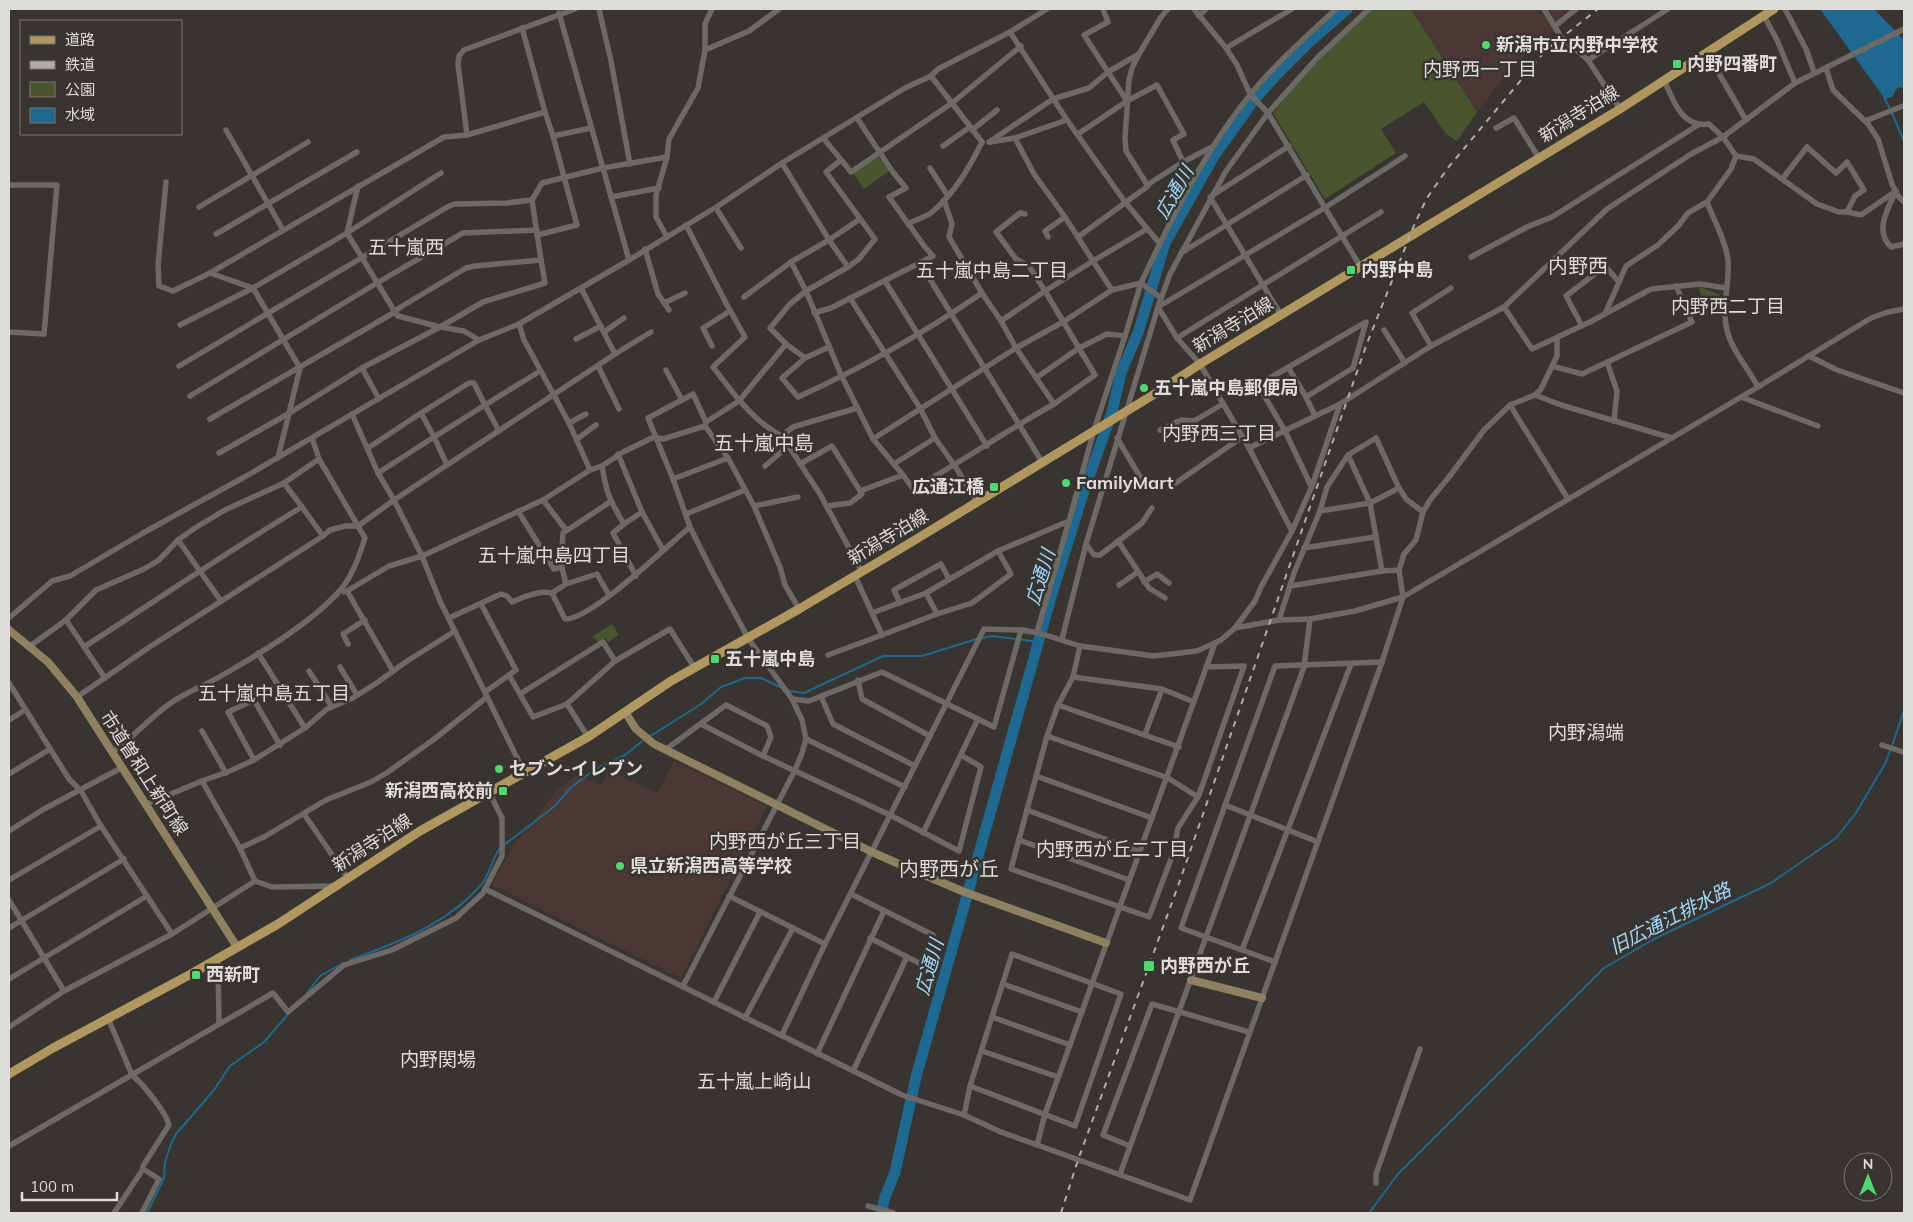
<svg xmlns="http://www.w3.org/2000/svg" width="1913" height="1222" font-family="Mulish,'Noto Sans JP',sans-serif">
<rect width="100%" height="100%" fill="#38342f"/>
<g fill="#4b3733">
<polygon points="1411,9 1568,9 1556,20 1561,26 1515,64 1477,112"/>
<polygon points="674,761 767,806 681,978 492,885 513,846 560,787 577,775 601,785 608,770 658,793"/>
</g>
<g fill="#49552e">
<polygon points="1373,9 1411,9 1477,112 1457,141 1446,134 1424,102 1381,129 1396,153 1325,199 1273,113 1303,75 1343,32"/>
<polygon points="877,155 889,171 864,189 852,172"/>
<polygon points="1700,287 1720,295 1722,300 1707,306 1699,290"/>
<polygon points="612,624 619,635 608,642 605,638 598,643 593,636"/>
</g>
<polygon fill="#1f688f" points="1820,9 1874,9 1904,40 1904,88 1898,87 1892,97 1885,99"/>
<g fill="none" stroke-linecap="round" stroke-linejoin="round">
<g stroke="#1f688f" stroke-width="2">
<polyline points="1884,97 1890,109"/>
<polyline points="1892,113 1904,141"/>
<polyline points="982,638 992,636 1039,642"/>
<polyline points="789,691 804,693 883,656 922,656 977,639"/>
<polyline points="649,737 701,704 721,687 745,678 761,678 782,688"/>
<polyline points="1892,746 1904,710"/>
<polyline points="504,845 555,806 570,788 594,770 625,755 645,739"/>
<path d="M350 960C397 943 447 924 481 885 490 874 492 859 500 848"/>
<polyline points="307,993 320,976 343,963"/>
<polyline points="147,1213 164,1178 165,1162 171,1144 176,1134 214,1090 230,1066 264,1042 289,1013"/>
<polyline points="1369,1213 1398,1174 1604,968 1654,939 1771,883 1836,838 1856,813 1886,762 1890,750"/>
</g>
<polyline stroke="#1f688f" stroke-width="11" points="881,1213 885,1197 895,1172 916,1077 1051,597 1082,497 1112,412 1121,373 1139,330 1165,243 1214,156 1254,100 1279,72 1308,43 1347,9"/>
<g stroke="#6d6964" stroke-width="5.5">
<polyline points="599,9 611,61 630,164"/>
<polyline points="1194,9 1226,48 1237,65 1250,94 1268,113 1360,266"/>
<polyline points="1544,9 1561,37 1588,60 1620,109"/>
<polyline points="1785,9 1806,49 1814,72"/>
<polyline points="559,13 629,260"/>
<polyline points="1199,16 1206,9"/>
<polyline points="1764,16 1777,40 1795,83"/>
<polyline points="1555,26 1576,9"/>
<polyline points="522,28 545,112"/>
<polyline points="1010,32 1067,120 1125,202 1160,244"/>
<polyline points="1226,48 1292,9"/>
<polyline points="705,50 749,31 779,9"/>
<polyline points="1707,53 1746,120"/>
<polyline points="1588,60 1668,9"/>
<polyline points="1826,68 1833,90 1868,124 1878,139 1892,184 1898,196 1904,202"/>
<polyline points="931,76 982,142"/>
<path d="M1664 80C1674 101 1681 128 1709 124L1723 137 1736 156 1754 159 1817 204 1839 212H1847L1861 215 1896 191C1888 208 1874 231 1891 247L1904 244"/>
<polyline points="1127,101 1108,72 1139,54"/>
<polyline points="1865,121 1903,106"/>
<polyline points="1496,128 1514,118 1539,158"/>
<polyline points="226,130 283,230"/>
<polyline points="972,130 997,110"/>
<polyline points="1078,134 1127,101 1157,85 1184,134 1173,140 1183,162 1212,147"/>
<polyline points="467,135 458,64 459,56 464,50 575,9"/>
<polyline points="1015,138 1034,174 1065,217"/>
<polyline points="824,139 851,172 952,103 1021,46"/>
<polyline points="989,142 1053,99 1089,88 1108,72 1084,35 1108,22 1103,9"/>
<polyline points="990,142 1015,138 1067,120"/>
<polyline points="943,146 970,127"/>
<path d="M1736 156 1731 169 1707 202C1714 221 1726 241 1728 260 1730 284 1721 306 1727 330 1732 351 1748 368 1758 387"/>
<polyline points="841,160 826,172 875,239 859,259 848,267 829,240 860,219"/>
<path d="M782 163 829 240 791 262 806 291 842 377 873 439 903 475 913 489C961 462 1006 431 1054 404L1016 348 1001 321"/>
<polyline points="930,168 948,196"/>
<polyline points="1783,178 1807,147 1836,173 1847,162 1864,190 1855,196 1847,212"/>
<polyline points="166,182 158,265 159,286 173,291 210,273 444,137 467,135 545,112 553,136 591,128"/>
<polyline points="9,185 57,185 44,334 9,332"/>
<polyline points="1147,185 1183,162"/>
<polyline points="358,186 347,233 395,312 398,316 440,327 464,331 479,340"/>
<polyline points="611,197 659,188"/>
<polyline points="944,200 952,224 949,237 982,293"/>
<polyline points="199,207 308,142"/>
<polyline points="716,208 741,248"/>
<path d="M908 224C915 220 926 217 932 212 955 193 969 168 982 142"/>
<path d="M686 225 727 305 745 337 713 367C732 391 753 422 782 436L793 427 857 408"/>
<polyline points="216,234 357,152"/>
<polyline points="537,235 577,225 553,136"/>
<polyline points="667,237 656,217 656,195 667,157 669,139 698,88 705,50 705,24 712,9"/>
<polyline points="1048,237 1045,231 1065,217 1093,261 1045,291 1095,375 1054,404"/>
<polyline points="1078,237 1148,186 1126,151 1125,138 1129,80 1132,68 1139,54 1161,17 1168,9"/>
<polyline points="645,249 658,294 669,310"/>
<polyline points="1181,253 1307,175"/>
<polyline points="1471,257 1527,227 1552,217 1698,125"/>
<polyline points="920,263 1042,462"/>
<path d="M848 267 806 291 790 304 770 328 786 344 805 358 782 378 798 397C862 368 924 333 982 293L1001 321 1045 291 1029 266 1016 259 996 232 1020 213 1025 214"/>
<polyline points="210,273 253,288 300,368 278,458"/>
<polyline points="885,281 987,446"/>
<polyline points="1112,290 1093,261 1147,229"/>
<polyline points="744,297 791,262"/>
<polyline points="850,298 920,408 935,438 894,464"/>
<polyline points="664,303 685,293"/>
<polyline points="1504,307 1532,349 1590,322 1651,289 1700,284 1726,288"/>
<polyline points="814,313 831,308 933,256 925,247 889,197 906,188 892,171 857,118"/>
<polyline points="1605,314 1626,266 1658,245 1679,225 1688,213 1707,202"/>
<polyline points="1281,315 1210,197 1289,146"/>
<polyline points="519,324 524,340 569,423 590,470"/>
<polyline points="180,325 253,288 347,233 441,173"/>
<polyline points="1582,326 1566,296 1605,266 1619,282"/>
<polyline points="1384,330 1405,363"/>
<polyline points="604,332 624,318"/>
<polyline points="1177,338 1381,212"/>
<polyline points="576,339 601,326"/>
<polyline points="712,346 703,328 730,311"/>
<polyline points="1431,346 1412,313 1451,288"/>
<polyline points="615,354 651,332"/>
<polyline points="1809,356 1837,370 1904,393"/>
<polyline points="805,358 829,347"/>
<polyline points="1607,362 1617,391 1614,421"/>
<polyline points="179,366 449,206 455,204 507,203 532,200"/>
<polyline points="598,366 619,409"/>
<polyline points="1552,366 1582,374 1692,322 1676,286"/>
<polyline points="1288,367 1306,397 1353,368 1366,322 1258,385 1285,431 1311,486"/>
<polyline points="362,368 379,399"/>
<polyline points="666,370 682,400"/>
<polyline points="1036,378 1079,348 1107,334 1125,336 1141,283 1161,298"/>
<polyline points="1535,395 1561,405 1672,438"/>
<polyline points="190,396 377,283 463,233 537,230"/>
<polyline points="1306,397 1315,416"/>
<polyline points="1741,397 1818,426"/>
<polyline points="1510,405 1568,499"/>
<polyline points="421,413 469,383 474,383 485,405 434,437 447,465"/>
<polyline points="352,414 378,473 394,500 422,556 440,601 524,772"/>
<polyline points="210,419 395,312 399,308 466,268 475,266 541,260 532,200 542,183 603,168 667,157"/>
<polyline points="569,423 586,414"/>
<polyline points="705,426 728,458 754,506 780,567 785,585 799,609"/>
<polyline points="1160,430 1181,420 1194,421 1223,404"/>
<polyline points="499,431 485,405 540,371"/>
<polyline points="782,436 820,494 862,572"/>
<polyline points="312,438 319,459"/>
<polyline points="935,438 955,466 977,502"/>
<polyline points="1117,438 1142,480"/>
<polyline points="577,439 596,425"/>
<path d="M873 439 1016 348 1063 322 1112 290 1141 283C1171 219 1205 150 1250 95 1275 64 1307 36 1336 9"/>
<polyline points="368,448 421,413 434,437 378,473"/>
<polyline points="1249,448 1340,404 1431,346 1504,307 1607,209 1691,154 1723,137 1795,83 1904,29"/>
<polyline points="219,453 288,414 362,368 440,327 483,302 545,283 541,260"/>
<polyline points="618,454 642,512 663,550"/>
<polyline points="800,464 832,446 862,494 850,503 827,506"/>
<path d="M602 466C606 492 610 501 624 524L613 533 636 576"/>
<polyline points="765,466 788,446"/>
<polyline points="673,479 728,458"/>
<polyline points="1173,485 1242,437"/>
<polyline points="1399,488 1406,499 1423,512"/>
<polyline points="860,491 903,475"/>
<polyline points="543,500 566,530"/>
<polyline points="754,506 798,497"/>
<polyline points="302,507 323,536"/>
<polyline points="518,511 554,569 561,567"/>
<polyline points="1320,511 1370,503 1348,455"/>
<polyline points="686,514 745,490"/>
<polyline points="1069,521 1094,430 1125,336"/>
<polyline points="624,524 642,512"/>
<polyline points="1292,531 1249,448 1200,364 1177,338 1158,307 1170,274 1226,171 1268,113 1317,58 1369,9"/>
<polyline points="178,540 221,601"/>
<polyline points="1118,541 1149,588 1165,598"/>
<polyline points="1086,544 1094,555 1100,555 1142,523 1152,508"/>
<polyline points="1304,548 1375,537"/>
<polyline points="855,576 872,613 926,593 998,551 1069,521 1037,632"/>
<polyline points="1144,582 1157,574 1169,583"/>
<polyline points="566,584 597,574 609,595"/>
<polyline points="1119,585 1138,572"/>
<polyline points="1290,586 1382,571"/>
<polyline points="347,591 389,566 422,556 543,500 590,470 602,466 623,452 654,437 663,439 705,426 706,422 739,401 786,344"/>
<polyline points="344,592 347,591 393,671"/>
<polyline points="552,593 566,584 561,564 563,533 610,502"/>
<polyline points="926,593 937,614 972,603 1011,574 998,551"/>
<polyline points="900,603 894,590 941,564 949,579"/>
<polyline points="481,604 516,670 485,692"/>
<polyline points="872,613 882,635 937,614"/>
<polyline points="9,618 52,581 70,576 143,533 248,475 479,340 519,324 629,260 718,206 782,163 905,88 931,76 938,69 1010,32 1047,9"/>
<path d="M449 618 501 594 507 596 512 602C524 597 539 590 552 593L565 619C591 620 667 546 690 527"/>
<polyline points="66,620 105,678"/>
<polyline points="1279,620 1294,573 1320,511 1327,487 1348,455 1376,438 1399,488 1370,503 1382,571 1399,570"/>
<polyline points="1235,628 1279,620 1310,619 1355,611 1403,597 1758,387 1871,318 1888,312 1904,309"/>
<polyline points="1062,639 1086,544 1158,307 1326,207 1405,156"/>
<polyline points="348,644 343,634 365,620"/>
<path d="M30 646 66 620 96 590 144 569 159 560 178 540 195 528 225 510 284 483 302 507C228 551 157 600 84 647"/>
<polyline points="1080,646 1073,677 1058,705 1047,736 1011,869 1149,917 1173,854 1178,828 1199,795 1244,666 1206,667"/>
<polyline points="258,653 305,728"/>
<polyline points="828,655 882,635"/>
<polyline points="615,661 670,629 694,667"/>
<polyline points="340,667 357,695"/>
<polyline points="309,671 332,707"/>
<polyline points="509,675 533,717 567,704 615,661 603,642 520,694"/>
<polyline points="1073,677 1162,689 1194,702"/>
<polyline points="858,680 862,699 930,736"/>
<polyline points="9,683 69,779 81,791 101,826 172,934"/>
<polyline points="821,696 833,724 915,766"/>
<polyline points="77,697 148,648 323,536 330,530 345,526 358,526 394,500 615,354 581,288"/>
<polyline points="792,699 809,701 882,672 994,727 1021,630"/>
<polyline points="567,704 588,737"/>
<polyline points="1058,705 1179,747"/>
<polyline points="9,720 25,710"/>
<polyline points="701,724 763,756 890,815 959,851 981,767 961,755"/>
<polyline points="202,731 226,773"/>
<polyline points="1145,734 1162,689"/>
<polyline points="1047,736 1168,778 1198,797"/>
<polyline points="806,739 905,787"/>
<polyline points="1882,745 1903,752"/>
<polyline points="665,750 726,705 767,726 771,737 763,756"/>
<path d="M113 752C133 737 149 719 168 705 184 693 204 686 221 676 259 654 306 626 336 595 351 580 359 557 365 538L319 459 284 483"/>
<polyline points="254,760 228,712 254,700 280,745"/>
<polyline points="9,774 50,749"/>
<polyline points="1036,776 1152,818"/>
<polyline points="202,781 240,848 255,881 272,887 336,886"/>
<polyline points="147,804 202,781 230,771 254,760 305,728 327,709 353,698 378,682 407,661 455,631"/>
<polyline points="1225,805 1318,842"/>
<polyline points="1027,810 1140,852"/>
<polyline points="304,814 348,878"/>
<polyline points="9,831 44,809 123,767"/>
<polyline points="923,833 978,719"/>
<polyline points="1019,840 1129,880"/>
<polyline points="240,848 264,837 326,800 371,782 388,772 433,740 487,697"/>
<polyline points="9,880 101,826"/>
<polyline points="485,889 902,1095 964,1115 1001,1132 1190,1200 1382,662 1403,597 1399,570 1404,554 1416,540 1423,512 1430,500 1449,477 1484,430 1504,411 1510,405 1535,395 1541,389 1557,356 1557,338"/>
<polyline points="851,894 933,935 921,964 870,938"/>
<polyline points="729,896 825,944"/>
<polyline points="9,900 64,991"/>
<polyline points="9,928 124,859"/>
<polyline points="1242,950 1351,664"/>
<polyline points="218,958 219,1024"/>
<polyline points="1275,962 1181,928 1275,666 1382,662"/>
<polyline points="9,979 147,896"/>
<polyline points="1003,984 1082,1012"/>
<polyline points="683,986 795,770 802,753 806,739 802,720 792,699 748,638 713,573 690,527 673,479 648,418 693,394 706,422"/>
<polyline points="714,1002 760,912"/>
<polyline points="992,1017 1070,1045"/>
<path d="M108 1018 132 1075C143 1084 166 1112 169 1125L143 1166V1169L114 1213"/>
<polyline points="745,1018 793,928"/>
<polyline points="9,1027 64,991 172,934 255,881"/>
<polyline points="782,1035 825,944 984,629 1021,630 1039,633 1080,646 1154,656 1197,651 1221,640 1235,628 1255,601 1261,587 1292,531 1312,486 1340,404"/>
<polyline points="982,1051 1058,1077"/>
<polyline points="817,1054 884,911"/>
<polyline points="853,1071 907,957"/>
<polyline points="964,1115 970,1086 1012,954 1121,994 1075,1126 970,1086"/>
<polyline points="1037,1145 1045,1114 1215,643"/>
<polyline points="9,1146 273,993 288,1012 344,965 392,950 456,918 483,893 502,856 502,818 489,792"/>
<polyline points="1130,1146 1103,1135 1152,1004 1249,1032"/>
<polyline points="1120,1174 1304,667 1310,619"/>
<polyline points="1376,1183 1376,1174 1420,1049"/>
<polyline points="868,1206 893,1213"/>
<polyline points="142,1213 159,1179 143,1169"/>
</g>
<g stroke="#8f8061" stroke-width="8">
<polyline points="9,630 48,662 77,697 237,947"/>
<polyline points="625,712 636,729 654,744 872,852 917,872 962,891 1106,943"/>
<polyline points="1191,980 1262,998"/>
</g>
<polyline stroke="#b0965f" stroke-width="9" points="9,1074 53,1048 191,974 278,924 420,831 588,737 671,681 799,609 905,546 1153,395 1200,364 1620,109 1774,9"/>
<polyline stroke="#b0ada9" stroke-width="2" stroke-dasharray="6 6" stroke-linecap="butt" points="1061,1213 1078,1160 1178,886 1366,346 1415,223 1427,198 1447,169 1546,50 1598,9"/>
</g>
<g fill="#53d672" stroke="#38342f" stroke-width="2">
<circle cx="1486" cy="45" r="5"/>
<rect x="1672" y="59" width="10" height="10" rx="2.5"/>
<rect x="1346" y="265" width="10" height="10" rx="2.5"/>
<circle cx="1144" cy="388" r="5"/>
<circle cx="1066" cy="483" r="5"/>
<rect x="989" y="482" width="10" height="10" rx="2.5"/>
<rect x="710" y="654" width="10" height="10" rx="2.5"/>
<circle cx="499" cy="769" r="5"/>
<rect x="498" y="786" width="10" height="10" rx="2.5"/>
<circle cx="620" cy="866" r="5"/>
<rect x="1143" y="960" width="12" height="12" rx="2.5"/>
<rect x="191" y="970" width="10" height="10" rx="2.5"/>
</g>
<g text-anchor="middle" stroke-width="5" stroke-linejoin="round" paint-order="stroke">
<g font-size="18" font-weight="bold" fill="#dfddda" stroke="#38342f" text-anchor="start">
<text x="1496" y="51">新潟市立内野中学校</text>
<text x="1687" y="70">内野四番町</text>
<text x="1361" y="276">内野中島</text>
<text x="1154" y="394">五十嵐中島郵便局</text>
<text x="1076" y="489">FamilyMart</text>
<text x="984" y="493" text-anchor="end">広通江橋</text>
<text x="725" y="665">五十嵐中島</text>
<text x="509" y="775">セブン-イレブン</text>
<text x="493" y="797" text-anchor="end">新潟西高校前</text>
<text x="630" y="872">県立新潟西高等学校</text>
<text x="1160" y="972">内野西が丘</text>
<text x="206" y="981">西新町</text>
</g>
<g font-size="18" fill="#dfddda" stroke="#38342f">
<text transform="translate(1579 114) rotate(-32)" y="6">新潟寺泊線</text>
<text transform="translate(1233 325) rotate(-31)" y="6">新潟寺泊線</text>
<text transform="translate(888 537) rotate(-31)" y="6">新潟寺泊線</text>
<text transform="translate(144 773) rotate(57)" y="6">市道曽和上新町線</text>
<text transform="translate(372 843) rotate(-33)" y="6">新潟寺泊線</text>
</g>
<g font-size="19" fill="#dfddda" stroke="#38342f">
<text x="1480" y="76">内野西一丁目</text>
<text x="406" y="254">五十嵐西</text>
<text x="992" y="277">五十嵐中島二丁目</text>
<text x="1728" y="313">内野西二丁目</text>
<text x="1219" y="440">内野西三丁目</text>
<text x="554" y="562">五十嵐中島四丁目</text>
<text x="274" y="700">五十嵐中島五丁目</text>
<text x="1586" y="739">内野潟端</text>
<text x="785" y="848">内野西が丘三丁目</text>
<text x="1112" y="856">内野西が丘二丁目</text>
<text x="438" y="1066">内野関場</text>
<text x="754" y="1088">五十嵐上崎山</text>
</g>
<g font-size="19" font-style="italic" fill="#a3d9fc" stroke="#38342f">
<text transform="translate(1174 192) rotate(-60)" y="7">広通川</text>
<text transform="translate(1040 577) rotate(-73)" y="7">広通川</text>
<text transform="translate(1670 918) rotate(-27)" y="7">旧広通江排水路</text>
<text transform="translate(929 967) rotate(-74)" y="7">広通川</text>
</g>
<g font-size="20" fill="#dfddda" stroke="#38342f">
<text x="1578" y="273">内野西</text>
<text x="764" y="450">五十嵐中島</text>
<text x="949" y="876">内野西が丘</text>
</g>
</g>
<rect width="1913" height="1222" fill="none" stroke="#dfddda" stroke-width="20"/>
<rect x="20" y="20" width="162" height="115" fill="#38342f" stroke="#7b7873"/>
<rect x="30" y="36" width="25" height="8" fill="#b0965f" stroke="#7b7873"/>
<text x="65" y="45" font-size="15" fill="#dfddda">道路</text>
<rect x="30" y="61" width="25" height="8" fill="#b0ada9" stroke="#7b7873"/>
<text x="65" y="70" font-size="15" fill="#dfddda">鉄道</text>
<rect x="30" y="82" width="25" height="15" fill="#49552e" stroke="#7b7873"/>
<text x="65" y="95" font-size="15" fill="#dfddda">公園</text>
<rect x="30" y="108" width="25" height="15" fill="#1f688f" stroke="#7b7873"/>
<text x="65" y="120" font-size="15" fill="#dfddda">水域</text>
<g transform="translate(1868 1177)"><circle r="24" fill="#38342f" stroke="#7b7873"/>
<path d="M0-4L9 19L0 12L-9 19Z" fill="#53d672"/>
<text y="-8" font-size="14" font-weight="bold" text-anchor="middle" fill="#dfddda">N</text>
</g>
<path d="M22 1192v8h95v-8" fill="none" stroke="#dfddda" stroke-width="2.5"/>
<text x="30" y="1192" font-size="15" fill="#dfddda" stroke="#38342f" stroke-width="4" paint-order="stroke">100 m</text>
</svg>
